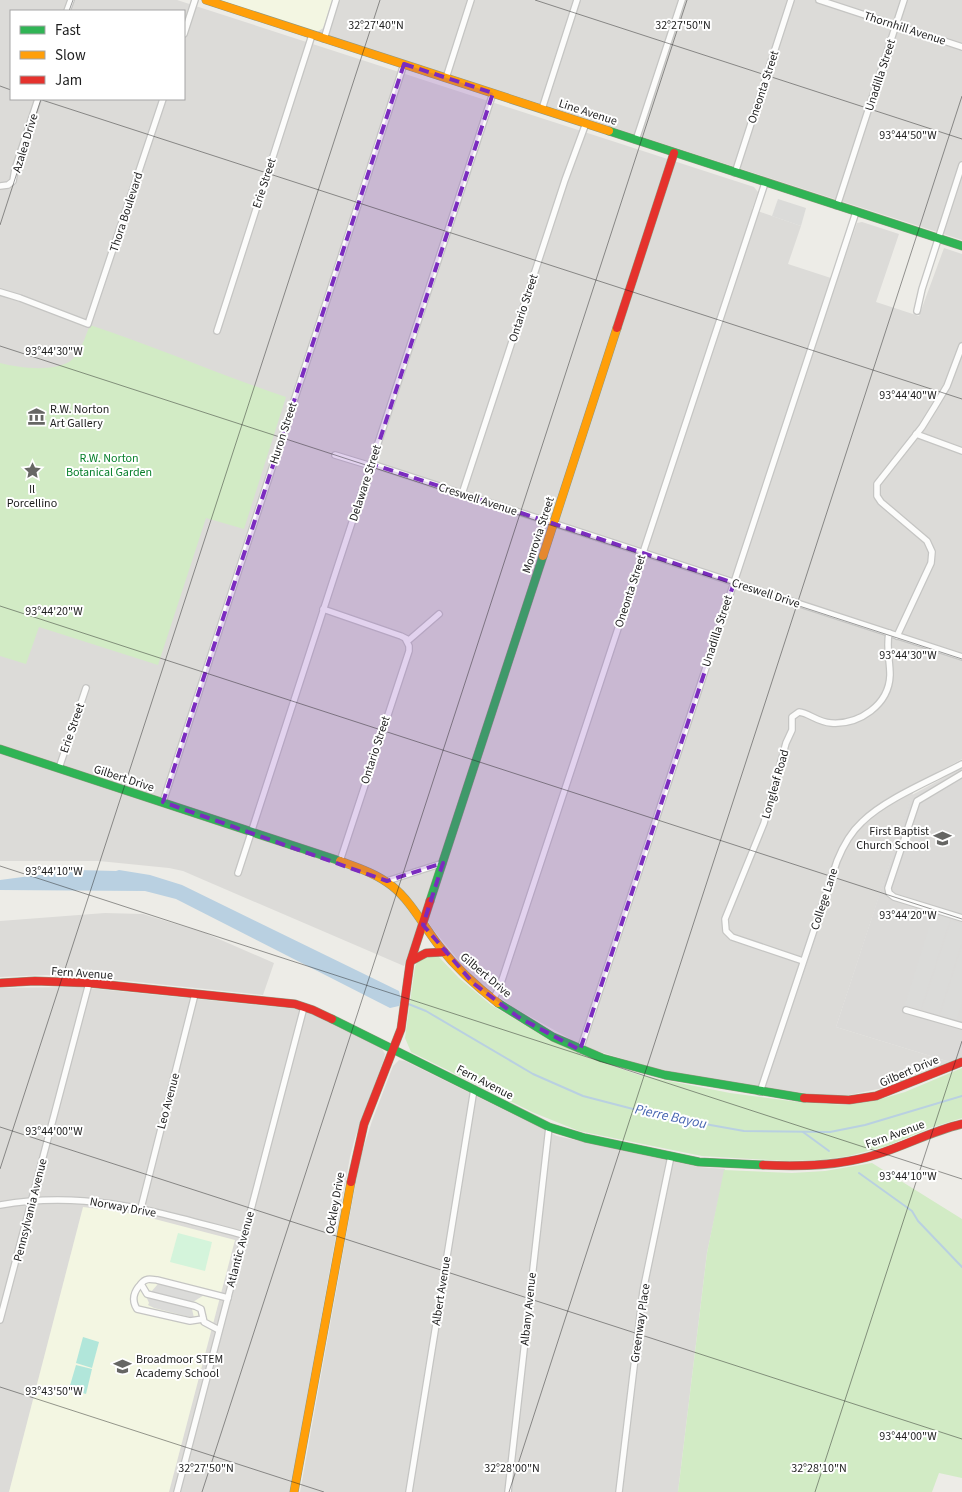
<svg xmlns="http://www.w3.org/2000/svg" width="962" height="1492" font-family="'Source Sans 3',sans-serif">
<rect width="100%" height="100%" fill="#edece7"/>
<g fill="#dcdbd8" fill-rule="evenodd">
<path d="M0 0H177L754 187 758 192 752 209 801 226 788 264 837 280 857 223 862 222 899 234 876 302 919 316 944 248 962 254V759L916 784 836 1027 950 1062 917 1074 888 1087 849 1095 830 1096 740 1085 653 1068 594 1050 572 1040 513 1007 483 985 468 972 432 928 423 912 404 966 183 871 169 868 99 861H0ZM11 11H184V99H11Z"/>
<polygon points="332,0 962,0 962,240 317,32 323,28"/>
<polygon points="105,913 143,914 205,933 274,963 263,995 89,977 46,975 0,977 0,921"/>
<polygon points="77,987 296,1009 308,1012 382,1049 385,1054 384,1059 355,1138 350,1157 290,1492 0,1492 0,988"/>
<polygon points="399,1060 405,1061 557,1136 699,1167 725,1169 707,1253 678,1492 300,1492 360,1159 372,1121 393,1066"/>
</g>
<g fill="#f3f6e2">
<polygon points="218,0 332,0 323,28 317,32"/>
<polygon points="83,1207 123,1212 147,1217 235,1240 169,1492 9,1492"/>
</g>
<polygon fill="#dbdad8" points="962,768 962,1058 950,1062 836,1027 912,795"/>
<g fill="#d2ebc5">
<path d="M90 325C157 347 220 375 286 397L244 529 206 518 158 665 39 627 26 664 0 656V363C19 368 51 372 69 362 80 355 85 337 90 325Z"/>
<polygon points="422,955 437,955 459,978 491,1005 548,1039 589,1058 639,1075 730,1093 798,1102 846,1105 874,1101 905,1092 962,1068 962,1118 930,1128 887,1146 849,1156 819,1160 786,1161 702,1156 579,1131 532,1112 411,1052 405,1038 415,967 418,959"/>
<polygon points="872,1163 962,1219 962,1478 939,1473 932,1492 678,1492 707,1253 724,1170 792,1173 825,1171"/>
</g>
<polygon fill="#d4f4db" points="178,1233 212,1242 205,1271 170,1262"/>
<g fill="#b1e6da">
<polygon points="83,1337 99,1342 92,1368 76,1363"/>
<polygon points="76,1365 92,1369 86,1394 69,1389"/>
</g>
<g fill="#dbdbd9">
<polygon points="778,199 806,208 801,226 772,216"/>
<polygon points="933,914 950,920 921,1009 905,1004"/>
<polygon points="951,920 962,924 962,942 939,1015 922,1009"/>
<polygon points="962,945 962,1002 956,1020 940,1015"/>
<polygon points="158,1284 204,1295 193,1302 151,1292"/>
<polygon points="146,1296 192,1309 194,1318 154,1308 148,1305 149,1303"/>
</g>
<polygon fill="#b9d0e1" points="76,870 116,871 119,870 150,875 182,885 399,991 401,999 399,1006 390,1008 176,899 145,891 0,890 0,880"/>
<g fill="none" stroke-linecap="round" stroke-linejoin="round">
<g stroke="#b9d0e1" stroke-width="2">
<polyline points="406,1003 426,1011 533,1074 583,1096 660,1116 744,1131 830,1132 865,1125 962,1096"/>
<polyline points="803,1132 829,1151"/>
<polyline points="859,1173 912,1211 918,1221 962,1267"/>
</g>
<defs>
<g id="street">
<polyline points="819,0 962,47"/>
<polyline points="67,11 71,0"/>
<polyline points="184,34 195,0"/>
<polyline points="324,39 336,0"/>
<polyline points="446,78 471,0"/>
<polyline points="542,109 577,0"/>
<polyline points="636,140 682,0"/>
<polyline points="735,173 791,0"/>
<polyline points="0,186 8,185 13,181 15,169 38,99"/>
<polyline points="837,206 904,0"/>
<polyline points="0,292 20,298 88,324 163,99"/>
<polyline points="917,311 922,289 962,165"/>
<polyline points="217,331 312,35"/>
<polyline points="916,434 962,451"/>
<polyline points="335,455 371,466"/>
<polyline points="372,464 962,657"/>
<polyline points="462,494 565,180 586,123"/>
<polyline points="323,609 401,636 409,640 439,614"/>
<polyline points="897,636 931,563 932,552 927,541 881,502 877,496 877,484 922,427 935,406 947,386 962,346"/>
<polyline points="59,768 86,688"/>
<polyline points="962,774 917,801 888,888 889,893 894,897 962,918"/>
<polyline points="163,802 404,64"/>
<polyline points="340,861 409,651 409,646 406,640"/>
<polyline points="238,873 337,568 493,93"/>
<polyline points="387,881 443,863"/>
<path d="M803 961 732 937 726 931 725 919 764 823 786 743 792 730V717L799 712C809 713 817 722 831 723 859 725 889 705 890 675 890 660 886 648 889 633"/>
<polyline points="494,998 500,986 765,183"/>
<polyline points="906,1010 962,1026"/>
<polyline points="580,1050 856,212"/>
<path d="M760 1092 837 861C843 846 850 833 862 822 885 799 932 780 962 764"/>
<path d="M0 1205C88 1189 160 1213 244 1235"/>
<polyline points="141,1208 195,994"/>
<path d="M141 1284C134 1291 131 1300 137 1309L190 1321 203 1319"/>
<polyline points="0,1320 89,983"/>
<path d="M219 1330 204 1322 201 1309 195 1306 147 1294 141 1284C145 1278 150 1279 157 1280L228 1298"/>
<polyline points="177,1492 304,1007"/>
<polyline points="409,1492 474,1089"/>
<polyline points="508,1492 549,1127"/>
<polyline points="619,1492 643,1291 671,1156"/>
</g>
<g id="fast">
<polyline points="609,131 962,246"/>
<polyline points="0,749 340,861"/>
<polyline points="430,901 543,556"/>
<polyline points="498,1003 553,1037 602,1058 665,1075 804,1098"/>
<polyline points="332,1019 549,1127 585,1138 699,1162 763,1165"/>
</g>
<g id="slow">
<polyline points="206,0 609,131"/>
<polyline points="543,556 617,328"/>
<path d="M340 861C359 868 377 874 392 886 412 902 424 927 440 947 457 969 476 986 498 1003"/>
<polyline points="294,1492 351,1182"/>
</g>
<g id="jam">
<polyline points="617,328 674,153"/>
<polyline points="411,961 426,953 444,952"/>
<polyline points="0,983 35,981 89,983 295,1004 313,1010 332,1019"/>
<polyline points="804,1098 849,1100 876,1096 962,1062"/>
<path d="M763 1165C802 1167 841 1166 878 1154 907 1145 932 1131 962 1124"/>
<polyline points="351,1182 364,1124 401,1029 410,963 430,901"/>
</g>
</defs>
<use href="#street" stroke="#c5c5c3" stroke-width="8"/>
<use href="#fast" stroke="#91977e" stroke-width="9"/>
<use href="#slow" stroke="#91977e" stroke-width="9"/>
<use href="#jam" stroke="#91977e" stroke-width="9"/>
<use href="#street" stroke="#fcfcfb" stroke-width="5.5"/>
<use href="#fast" stroke="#30b455" stroke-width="8"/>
<use href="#slow" stroke="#ff9f0a" stroke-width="8"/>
<use href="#jam" stroke="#e5322d" stroke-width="8"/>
</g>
<path fill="#7b2cbf" fill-opacity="0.2" stroke="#7b2cbf" stroke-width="4" stroke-dasharray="10 6" stroke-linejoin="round" d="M404 64 493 93 372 464 734 583 580 1050 518 1017 473 983 423 925 443 863 387 881 163 802Z"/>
<path fill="none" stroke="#1e1e1e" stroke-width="1" stroke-opacity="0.45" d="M535 0 962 139M69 11 73 0M0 86 11 90M39 99 962 399M0 225 41 99M0 346 962 659M0 606 962 919M0 866 962 1179M0 1127 962 1439M0 1169 380 0M0 1387 324 1492M202 1492 687 0M509 1492 962 96M815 1492 962 1041"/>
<defs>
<symbol id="museum-bare" viewBox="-9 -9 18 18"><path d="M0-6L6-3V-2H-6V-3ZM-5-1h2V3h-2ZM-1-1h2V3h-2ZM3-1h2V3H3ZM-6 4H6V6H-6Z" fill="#666664" stroke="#fff" stroke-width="2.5" paint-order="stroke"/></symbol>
<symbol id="sight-bare" viewBox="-9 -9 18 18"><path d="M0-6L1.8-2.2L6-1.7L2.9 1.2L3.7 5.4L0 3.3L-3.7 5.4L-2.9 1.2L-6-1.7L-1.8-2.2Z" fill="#666664" stroke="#fff" stroke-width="2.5" paint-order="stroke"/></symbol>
<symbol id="school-bare" viewBox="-9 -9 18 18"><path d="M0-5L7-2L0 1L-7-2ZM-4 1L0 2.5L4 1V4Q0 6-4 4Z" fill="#666664" stroke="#fff" stroke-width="2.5" paint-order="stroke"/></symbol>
</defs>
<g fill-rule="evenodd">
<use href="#museum-bare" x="24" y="404" width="25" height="25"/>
<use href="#sight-bare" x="20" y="458" width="25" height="25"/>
<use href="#school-bare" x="930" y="826" width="25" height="25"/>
<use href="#school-bare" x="110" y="1354" width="25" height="25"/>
</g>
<g text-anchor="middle" stroke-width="4" stroke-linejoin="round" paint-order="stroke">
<g font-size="12" fill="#1e1e1e" stroke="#fff">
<text transform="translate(905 28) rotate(18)" y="4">Thornhill Avenue</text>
<text transform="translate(880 75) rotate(-72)" y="4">Unadilla Street</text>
<text transform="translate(763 87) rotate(-72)" y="4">Oneonta Street</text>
<text transform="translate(588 112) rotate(18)" y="4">Line Avenue</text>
<text transform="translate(25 143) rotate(-73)" y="4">Azalea Drive</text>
<text transform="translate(264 183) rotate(-72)" y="4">Erie Street</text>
<text transform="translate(126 212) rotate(-72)" y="4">Thora Boulevard</text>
<text transform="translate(523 308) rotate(-72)" y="4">Ontario Street</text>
<text transform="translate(283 433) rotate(-72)" y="4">Huron Street</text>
<text transform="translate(365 483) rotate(-72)" y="4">Delaware Street</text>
<text transform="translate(478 499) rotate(18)" y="4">Creswell Avenue</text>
<text transform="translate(538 535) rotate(-72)" y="4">Monrovia Street</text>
<text transform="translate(630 591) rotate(-72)" y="4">Oneonta Street</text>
<text transform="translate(766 593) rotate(18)" y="4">Creswell Drive</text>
<text transform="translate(717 631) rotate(-72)" y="4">Unadilla Street</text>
<text transform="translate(72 728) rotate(-71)" y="4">Erie Street</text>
<text transform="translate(375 750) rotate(-72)" y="4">Ontario Street</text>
<text transform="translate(124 778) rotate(18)" y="4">Gilbert Drive</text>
<text transform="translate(775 784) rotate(-74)" y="4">Longleaf Road</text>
<text transform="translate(824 899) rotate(-72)" y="4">College Lane</text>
<text transform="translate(82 973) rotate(4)" y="4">Fern Avenue</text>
<text transform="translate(486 975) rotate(40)" y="4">Gilbert Drive</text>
<text transform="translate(909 1071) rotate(-23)" y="4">Gilbert Drive</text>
<text transform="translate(485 1082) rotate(27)" y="4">Fern Avenue</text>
<text transform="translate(168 1101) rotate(-75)" y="4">Leo Avenue</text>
<text transform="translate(895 1134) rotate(-20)" y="4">Fern Avenue</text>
<text transform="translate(335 1203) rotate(-80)" y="4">Ockley Drive</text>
<text transform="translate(123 1207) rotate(10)" y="4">Norway Drive</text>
<text transform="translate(30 1210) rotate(-76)" y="4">Pennsylvania Avenue</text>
<text transform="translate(240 1249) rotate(-75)" y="4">Atlantic Avenue</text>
<text transform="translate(441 1291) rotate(-81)" y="4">Albert Avenue</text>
<text transform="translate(528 1309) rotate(-84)" y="4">Albany Avenue</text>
<text transform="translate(640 1323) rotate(-82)" y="4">Greenway Place</text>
</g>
<g font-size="12" fill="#1e1e1e" stroke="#fff" text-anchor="start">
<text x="50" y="413">R.W. Norton<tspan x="50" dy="14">Art Gallery</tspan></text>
<text x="32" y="493" text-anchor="middle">Il<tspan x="32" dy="14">Porcellino</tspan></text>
<text x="929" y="835" text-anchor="end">First Baptist<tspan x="929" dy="14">Church School</tspan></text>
<text x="136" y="1363">Broadmoor STEM<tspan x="136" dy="14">Academy School</tspan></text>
</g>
<g font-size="12" fill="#09802c" stroke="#fff">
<text x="109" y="462">R.W. Norton<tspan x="109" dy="14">Botanical Garden</tspan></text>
</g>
<g font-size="14" font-style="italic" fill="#4866b1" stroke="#fff">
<text transform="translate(671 1116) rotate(12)" y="5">Pierre Bayou</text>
</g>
</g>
<g font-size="12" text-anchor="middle" fill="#1e1e1e" stroke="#fff" stroke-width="4" stroke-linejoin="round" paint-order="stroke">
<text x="376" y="29">32°27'40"N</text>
<text x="683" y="29">32°27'50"N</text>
<text x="908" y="139">93°44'50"W</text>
<text x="54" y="355">93°44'30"W</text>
<text x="908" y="399">93°44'40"W</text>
<text x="54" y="615">93°44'20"W</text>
<text x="908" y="659">93°44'30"W</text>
<text x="54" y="875">93°44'10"W</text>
<text x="908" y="919">93°44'20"W</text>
<text x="54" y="1135">93°44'00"W</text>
<text x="908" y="1180">93°44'10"W</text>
<text x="54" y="1395">93°43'50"W</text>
<text x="908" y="1440">93°44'00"W</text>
<text x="206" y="1472">32°27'50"N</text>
<text x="512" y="1472">32°28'00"N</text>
<text x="819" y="1472">32°28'10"N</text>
</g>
<rect x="10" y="10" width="175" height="90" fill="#ffffff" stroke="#a5a5a5"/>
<rect x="20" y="26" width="25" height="8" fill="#30b455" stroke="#a5a5a5"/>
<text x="55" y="35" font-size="15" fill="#1e1e1e">Fast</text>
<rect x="20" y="51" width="25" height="8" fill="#ff9f0a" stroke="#a5a5a5"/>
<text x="55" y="60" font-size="15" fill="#1e1e1e">Slow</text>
<rect x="20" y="76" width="25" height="8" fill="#e5322d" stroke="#a5a5a5"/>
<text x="55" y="85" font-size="15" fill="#1e1e1e">Jam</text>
</svg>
